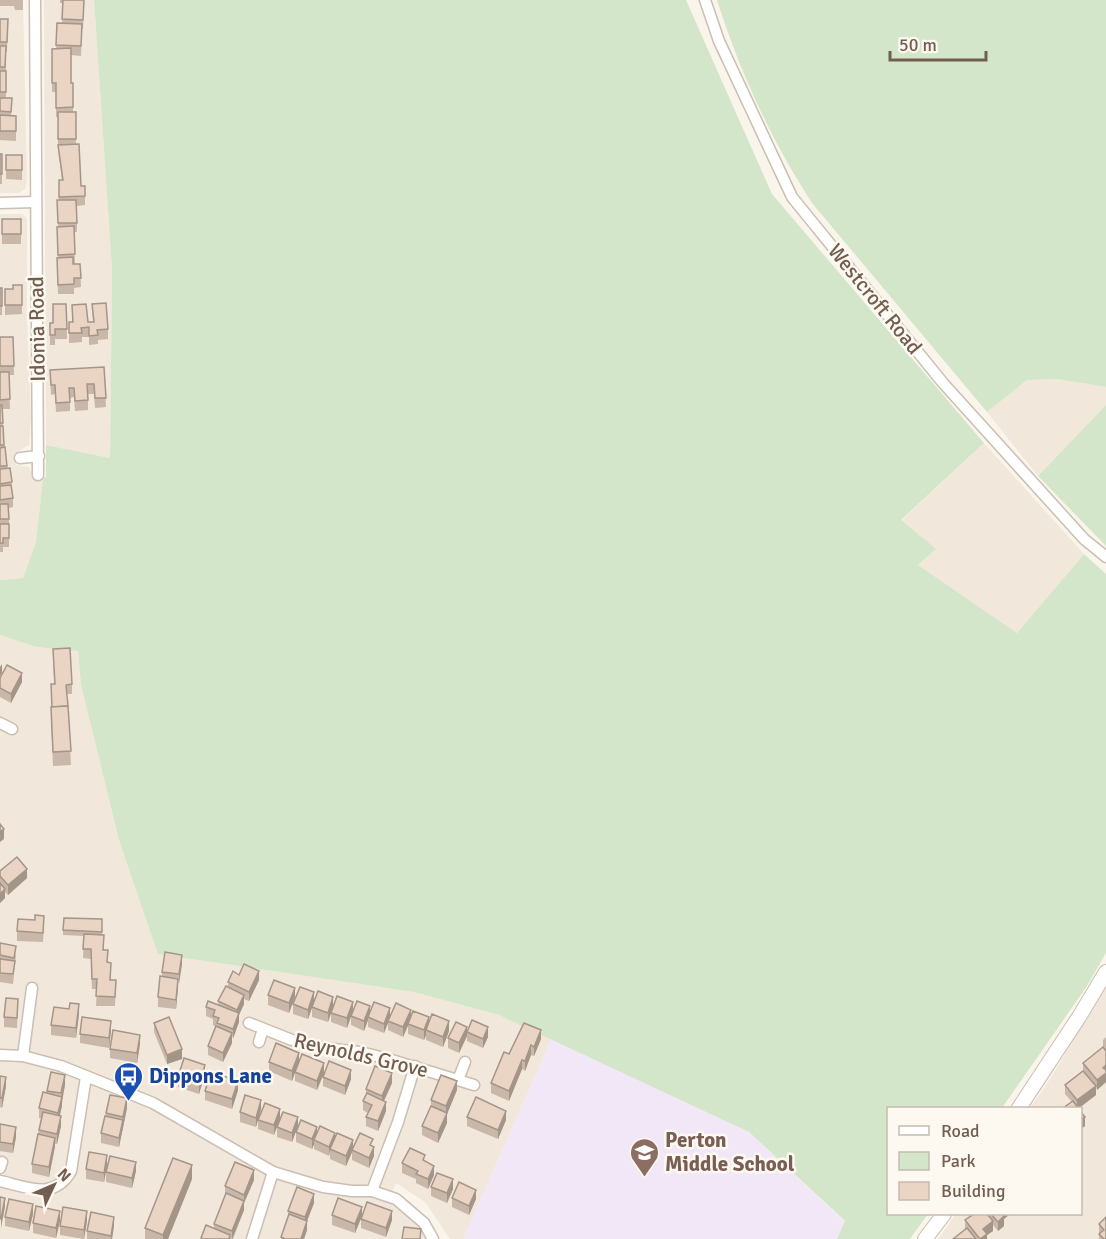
<svg xmlns="http://www.w3.org/2000/svg" width="1106" height="1239" font-family="Signika,sans-serif">
<rect width="100%" height="100%" fill="#faf5eb"/>
<g fill="#f1e7da">
<polygon points="0,0 23,0 27,175 26,188 19,193 0,193"/>
<polygon points="44,0 94,0 112,270 110,458 46,445"/>
<polygon points="0,214 22,214 27,218 27,315 31,417 29,445 17,452 16,465 29,467 34,478 43,478 36,542 23,578 0,580"/>
<polygon points="1057,379 1106,387 1106,405 1038,476 987,412 1027,380"/>
<polygon points="984,443 1084,554 1017,633 918,565 935,550 901,521"/>
<polygon points="0,635 36,647 78,651 81,685 119,840 159,954 414,992 499,1015 552,1038 463,1239 450,1239 425,1202 396,1183 388,1201 403,1209 415,1220 428,1239 0,1239"/>
<polygon points="1106,987 1106,1239 938,1239 956,1214 1080,1214 1080,1108 1030,1108 1048,1082"/>
</g>
<polygon fill="#f2e7f7" points="552,1038 749,1132 845,1222 837,1239 463,1239"/>
<g fill="#d4e6ca">
<polygon points="94,0 686,0 772,194 984,443 901,520 936,549 918,565 1017,633 1084,554 1106,574 1106,953 1087,986 1002,1108 888,1108 888,1214 928,1214 910,1239 837,1239 845,1221 749,1132 499,1015 414,992 158,954 119,840 81,685 78,651 36,647 0,635 0,580 23,578 36,542 43,478 46,477 46,445 110,458 112,270"/>
<path d="M717 0H1106V387L1057 379 1027 380 987 412 812 203C772 142 739 70 717 0Z"/>
<polygon points="1106,405 1106,546 1038,476"/>
</g>
<g fill="none" stroke-linecap="round" stroke-linejoin="round">
<defs>
<g id="minor">
<polyline points="35,0 38,475"/>
<polyline points="705,0 719,41 792,197 943,383 1084,539 1106,557"/>
<polyline points="0,203 35,202"/>
<polyline points="20,458 39,456"/>
<polyline points="0,723 12,729"/>
<polyline points="249,1023 292,1040 325,1048 360,1052 385,1058 474,1085"/>
<polyline points="259,1042 263,1029"/>
<polyline points="0,1055 23,1056 61,1066 153,1103 273,1172 323,1187 352,1191 372,1191 396,1199 424,1223 433,1239"/>
<polyline points="23,1056 32,988"/>
<polyline points="458,1080 465,1062"/>
<polyline points="0,1168 2,1162"/>
<path d="M0 1181C27 1187 54 1201 71 1171L86 1077"/>
<polyline points="372,1191 398,1122 415,1066"/>
<polyline points="252,1239 273,1172"/>
</g>
<g id="tertiary">
<polyline points="1019,1108 1079,1017 1106,972"/>
<polyline points="925,1239 944,1214"/>
</g>
</defs>
<use href="#minor" stroke="#cbbeb2" stroke-width="13"/>
<use href="#tertiary" stroke="#cbbeb2" stroke-width="16"/>
<use href="#minor" stroke="#fff" stroke-width="10"/>
<use href="#tertiary" stroke="#fff" stroke-width="14"/>
</g>
<g fill="#c9b7a9">
<polygon points="0,0 23,0 23,10 15,10 14,6 0,6"/>
<polygon points="60,0 84,0 83,29 82,29 81,56 71,55 71,83 73,83 73,112 76,112 76,144 81,186 85,196 85,205 77,206 77,232 74,232 75,263 73,264 80,264 81,287 74,288 74,294 58,294 57,258 58,258 57,236 57,227 58,227 57,200 59,200 59,180 62,180 58,149 58,117 56,117 56,92 52,92 52,49 56,48 57,23 62,23 63,3 60,3"/>
<polygon points="0,19 8,19 7,52 6,52 6,98 12,98 11,115 16,116 16,141 0,140"/>
<rect x="0" y="154" width="2" height="30"/>
<polygon points="6,155 22,155 22,180 6,179"/>
<rect x="2" y="219" width="19" height="25"/>
<polygon points="22,285 22,314 5,315 5,289 13,289"/>
<rect x="0" y="288" width="2" height="27"/>
<polygon points="66,304 67,339 55,339 55,345 50,345 50,323 53,323"/>
<polygon points="92,304 108,329 108,339 98,340 98,344 89,345 89,337 82,337 82,342 69,343 69,322 72,322 72,305 88,322 93,322"/>
<polygon points="0,337 13,337 14,375 9,375 10,409 2,409 4,448 5,447 7,468 10,468 13,498 13,507 9,508 9,547 3,547 3,552 0,552"/>
<polygon points="104,367 106,407 95,408 94,394 88,394 88,410 75,411 74,397 70,398 70,411 56,412 55,394 51,395 50,370"/>
<polygon points="53,649 72,684 72,694 67,694 71,765 53,766 51,721 51,707 52,707 51,684 54,684"/>
<polygon points="0,678 22,682 11,703 0,697"/>
<polygon points="0,871 27,878 8,895 5,892 5,898 0,903"/>
<polygon points="102,919 102,935 104,950 108,962 111,980 116,980 115,1006 96,1006 97,989 92,989 91,959 83,958 84,936 63,935 63,930"/>
<polygon points="44,925 43,942 17,941 17,931"/>
<polygon points="0,943 16,955 13,984 0,982"/>
<polygon points="182,964 178,984 176,1009 158,1007 158,997 162,977 162,972"/>
<polygon points="239,975 259,980 249,1001 244,999 244,1004 239,1015 239,1022 232,1038 232,1043 223,1062 208,1055 208,1046 216,1027 213,1025 213,1019 206,1016 206,1007 218,1005 218,1001 228,987 228,982"/>
<polygon points="268,995 295,997 289,1013 268,1005"/>
<polygon points="314,1002 333,1005 353,1011 411,1018 429,1022 449,1031 443,1047 426,1040 426,1035 424,1040 408,1034 408,1025 403,1037 388,1030 388,1023 384,1033 368,1027 368,1020 364,1031 351,1025 351,1016 347,1028 331,1022 331,1014 328,1022 312,1017 312,1007 314,1003 308,1019 293,1014 293,1004"/>
<polygon points="18,1009 17,1028 4,1027 4,1017"/>
<polygon points="79,1014 76,1038 51,1035 51,1025"/>
<polygon points="154,1023 182,1059 167,1064 154,1032"/>
<polygon points="111,1031 109,1048 80,1043 80,1034"/>
<polygon points="467,1032 488,1037 483,1048 467,1041"/>
<polygon points="467,1036 459,1053 448,1048 448,1038"/>
<polygon points="1106,1037 1106,1082 1097,1090 1096,1087 1096,1095 1079,1108 1072,1102 1065,1094 1065,1085 1083,1071 1083,1063 1103,1047 1103,1040"/>
<polygon points="541,1039 534,1056 531,1055 525,1071 522,1069 509,1101 491,1093 491,1083 509,1054"/>
<polygon points="140,1044 137,1063 110,1058 110,1049"/>
<polygon points="299,1061 324,1073 317,1090 295,1081 295,1072 292,1081 269,1071 269,1062"/>
<polygon points="205,1074 199,1094 178,1087 178,1077"/>
<polygon points="0,1076 6,1086 2,1108 0,1107"/>
<polygon points="323,1077 351,1079 345,1095 323,1086"/>
<polygon points="392,1083 384,1101 386,1111 378,1131 366,1126 366,1117 368,1113 363,1110 363,1101 366,1095 366,1089"/>
<polygon points="65,1085 60,1116 61,1126 57,1144 55,1144 49,1177 32,1173 32,1164 41,1118 39,1118 39,1108 47,1093 47,1091"/>
<polygon points="238,1090 232,1109 205,1100 205,1091"/>
<polygon points="457,1090 447,1114 447,1123 438,1143 422,1135 422,1126 431,1106 431,1100"/>
<polygon points="127,1108 119,1147 101,1143 101,1133 106,1113"/>
<polygon points="261,1109 256,1127 240,1122 240,1112"/>
<polygon points="467,1117 506,1120 498,1139 467,1126"/>
<polygon points="280,1118 274,1135 258,1129 258,1120"/>
<polygon points="0,1124 16,1137 13,1153 0,1151"/>
<polygon points="298,1126 292,1142 277,1137 277,1127"/>
<polygon points="296,1132 317,1133 353,1148 373,1146 374,1156 369,1168 352,1160 352,1152 346,1166 330,1159 330,1152 329,1156 314,1149 314,1144 312,1149 296,1142"/>
<polygon points="425,1161 434,1175 428,1189 416,1183 416,1179 402,1173 402,1163"/>
<polygon points="107,1165 104,1182 86,1179 86,1169"/>
<polygon points="136,1171 132,1188 106,1182 106,1172"/>
<polygon points="192,1179 168,1239 145,1239 145,1228"/>
<polygon points="254,1180 244,1203 244,1210 233,1239 201,1239 214,1229 214,1224 225,1196 225,1186"/>
<polygon points="431,1187 453,1189 447,1203 431,1196"/>
<polygon points="452,1198 476,1199 469,1215 452,1207"/>
<polygon points="314,1203 307,1221 307,1230 304,1239 281,1239 288,1216 288,1211"/>
<polygon points="33,1214 29,1231 5,1226 5,1217"/>
<polygon points="974,1214 1010,1214 1004,1219 1004,1226 998,1231 993,1225 993,1231 987,1235 987,1239 953,1239 965,1230 965,1220"/>
<polygon points="332,1215 362,1216 355,1233 332,1225"/>
<polygon points="1106,1217 1106,1239 1099,1239 1099,1224"/>
<polygon points="361,1219 392,1220 386,1237 361,1228"/>
<polygon points="60,1221 56,1238 33,1233 33,1223"/>
<polygon points="87,1221 84,1239 60,1235 60,1226"/>
<polygon points="114,1226 112,1239 87,1239 87,1231"/>
</g>
<g fill="#a49589">
<polygon points="2,664 2,673 0,676 0,667"/>
<polygon points="22,673 22,682 11,703 11,694"/>
<polygon points="4,829 4,839 0,842 0,832"/>
<polygon points="27,869 27,878 8,895 8,885"/>
<polygon points="5,889 5,898 0,903 0,894"/>
<polygon points="182,955 182,964 179,984 179,974"/>
<polygon points="259,971 259,980 249,1001 249,992"/>
<polygon points="178,979 178,988 176,1009 176,1000"/>
<polygon points="295,988 295,997 289,1013 289,1003"/>
<polygon points="314,992 314,1002 308,1019 308,1010"/>
<polygon points="244,995 244,1004 239,1015 239,1022 233,1039 233,1029 237,1018 237,1010"/>
<polygon points="333,997 333,1006 328,1022 328,1013"/>
<polygon points="353,1002 353,1011 347,1028 347,1018"/>
<polygon points="79,1004 79,1014 76,1038 76,1028"/>
<polygon points="370,1006 370,1015 368,1017 368,1020 364,1031 364,1021"/>
<polygon points="390,1008 390,1018 384,1033 384,1024"/>
<polygon points="411,1010 411,1019 403,1037 403,1027"/>
<polygon points="429,1017 429,1026 426,1030 426,1035 424,1040 424,1030"/>
<polygon points="111,1021 111,1031 109,1048 109,1038"/>
<polygon points="449,1021 449,1031 443,1047 443,1037"/>
<polygon points="467,1027 467,1036 459,1053 459,1043"/>
<polygon points="488,1027 488,1037 483,1048 483,1039"/>
<polygon points="541,1030 541,1039 534,1056 534,1047"/>
<polygon points="232,1033 232,1043 223,1062 223,1053"/>
<polygon points="140,1035 140,1044 137,1063 137,1053"/>
<polygon points="531,1045 531,1055 525,1071 525,1061"/>
<polygon points="182,1049 182,1059 167,1064 167,1055"/>
<polygon points="299,1053 299,1062 292,1081 292,1071"/>
<polygon points="522,1060 522,1069 509,1101 509,1091"/>
<polygon points="324,1063 324,1073 317,1090 317,1081"/>
<polygon points="205,1065 205,1074 199,1094 199,1084"/>
<polygon points="1106,1065 1106,1082 1097,1090 1097,1080 1103,1068"/>
<polygon points="351,1070 351,1079 345,1095 345,1086"/>
<polygon points="392,1073 392,1083 382,1105 382,1096"/>
<polygon points="65,1075 65,1085 62,1100 62,1106 58,1122 58,1113"/>
<polygon points="6,1077 6,1086 2,1108 2,1098"/>
<polygon points="238,1081 238,1090 232,1109 232,1099"/>
<polygon points="457,1081 457,1090 447,1114 447,1123 438,1143 438,1133 446,1115 446,1106"/>
<polygon points="1096,1086 1096,1095 1079,1108 1077,1108 1077,1100"/>
<polygon points="127,1098 127,1108 119,1147 119,1138"/>
<polygon points="261,1100 261,1109 256,1127 256,1118"/>
<polygon points="386,1102 386,1111 378,1131 378,1121"/>
<polygon points="280,1109 280,1118 274,1135 274,1125"/>
<polygon points="506,1111 506,1120 498,1139 498,1130"/>
<polygon points="61,1116 61,1126 57,1144 57,1134"/>
<polygon points="298,1117 298,1126 292,1142 292,1133"/>
<polygon points="1085,1117 1085,1126 1080,1130 1080,1120"/>
<polygon points="16,1127 16,1137 13,1153 13,1144"/>
<polygon points="317,1127 317,1136 314,1140 314,1144 312,1149 312,1139"/>
<polygon points="335,1133 335,1143 330,1149 329,1156 329,1147"/>
<polygon points="55,1138 55,1147 49,1177 49,1167"/>
<polygon points="353,1140 353,1150 346,1166 346,1156"/>
<polygon points="374,1147 374,1156 369,1168 369,1158"/>
<polygon points="107,1155 107,1165 104,1182 104,1173"/>
<polygon points="136,1162 136,1171 132,1188 132,1178"/>
<polygon points="192,1165 192,1179 168,1239 163,1239 163,1235"/>
<polygon points="434,1166 434,1175 428,1189 428,1179"/>
<polygon points="254,1170 254,1180 244,1203 244,1210 232,1239 232,1231 244,1202 244,1195"/>
<polygon points="453,1179 453,1189 447,1203 447,1193"/>
<polygon points="476,1190 476,1199 469,1215 469,1206"/>
<polygon points="314,1194 314,1203 307,1221 307,1230 304,1239 301,1239 305,1226 305,1217"/>
<polygon points="5,1198 5,1207 1,1228 1,1219"/>
<polygon points="33,1204 33,1214 29,1231 29,1222"/>
<polygon points="362,1207 362,1216 355,1233 355,1224"/>
<polygon points="60,1211 60,1221 56,1238 56,1228"/>
<polygon points="87,1211 87,1221 84,1239 84,1230"/>
<polygon points="392,1211 392,1220 386,1237 386,1228"/>
<polygon points="1001,1214 1010,1214 1004,1219 1004,1226 998,1231 998,1222"/>
<polygon points="114,1217 114,1226 112,1239 111,1239"/>
<polygon points="993,1221 993,1231 987,1235 987,1239 980,1239 983,1229"/>
</g>
<g fill="#ead5c4" stroke="#a49589" stroke-width="1.5">
<polygon points="63,0 84,0 83,20 62,19"/>
<polygon points="0,19 8,19 7,42 0,42"/>
<polygon points="57,23 82,24 81,46 56,45"/>
<polygon points="0,46 6,46 5,67 0,67"/>
<polygon points="71,48 71,83 73,83 73,107 56,108 56,83 52,83 52,49"/>
<rect x="0" y="71" width="6" height="21"/>
<polygon points="0,98 12,98 11,112 0,111"/>
<rect x="58" y="112" width="18" height="27"/>
<polygon points="0,115 16,116 16,131 0,131"/>
<polygon points="79,144 81,186 85,186 85,196 59,197 59,180 63,180 58,145"/>
<rect x="0" y="154" width="2" height="20"/>
<rect x="6" y="155" width="16" height="15"/>
<polygon points="57,200 76,200 77,223 58,223"/>
<rect x="2" y="219" width="19" height="15"/>
<polygon points="74,226 75,254 58,255 57,227"/>
<polygon points="73,257 73,264 80,264 81,278 74,278 74,284 58,285 57,258"/>
<polygon points="13,285 22,285 22,305 5,305 5,289 13,289"/>
<rect x="0" y="288" width="2" height="18"/>
<polygon points="106,303 108,329 97,330 98,335 89,336 89,327 81,328 82,333 69,333 69,322 73,322 72,305 86,304 88,322 94,322 92,304"/>
<polygon points="53,304 66,304 67,329 55,329 55,335 50,335 50,323 53,323"/>
<polygon points="0,337 13,337 14,366 0,366"/>
<polygon points="104,367 106,398 95,398 94,384 87,384 88,400 75,401 74,388 69,388 70,402 56,403 55,385 51,385 50,370"/>
<polygon points="0,372 9,372 10,399 0,400"/>
<polygon points="0,405 2,405 3,423 0,423"/>
<polygon points="0,426 3,426 4,445 0,445"/>
<polygon points="5,447 7,466 0,466 0,448"/>
<polygon points="10,468 12,482 0,484 0,469"/>
<polygon points="11,485 13,498 0,500 0,486"/>
<polygon points="0,504 8,504 9,519 0,519"/>
<polygon points="0,524 9,524 9,538 3,538 3,543 0,543"/>
<polygon points="70,648 72,684 66,685 68,706 52,707 51,684 55,684 53,649"/>
<polygon points="7,665 22,673 11,694 0,688 0,678"/>
<polygon points="68,706 71,751 53,752 51,707"/>
<polygon points="0,824 4,829 0,832"/>
<polygon points="17,857 27,869 8,885 0,876 0,871"/>
<polygon points="0,883 5,889 0,894"/>
<polygon points="35,915 44,916 43,933 17,931 18,919 35,920"/>
<polygon points="64,918 102,919 102,932 63,930"/>
<polygon points="84,934 104,935 103,950 108,950 107,962 111,963 110,980 116,980 115,997 96,996 97,979 92,979 91,949 83,949"/>
<polygon points="0,943 16,946 14,958 0,955"/>
<polygon points="165,952 182,955 179,974 162,972"/>
<polygon points="0,959 15,961 13,974 0,973"/>
<polygon points="244,964 259,971 249,992 228,982 233,971 239,975"/>
<polygon points="160,976 178,979 176,1000 158,997"/>
<polygon points="274,980 295,988 289,1003 268,995"/>
<polygon points="226,986 244,995 237,1010 218,1001"/>
<polygon points="300,987 314,992 308,1010 293,1004"/>
<polygon points="318,991 333,997 328,1013 312,1007"/>
<polygon points="337,996 353,1002 347,1018 331,1013"/>
<polygon points="6,998 18,999 17,1018 4,1017"/>
<polygon points="208,1001 239,1013 233,1029 217,1023 219,1018 213,1016 215,1010 206,1007"/>
<polygon points="357,1001 370,1006 364,1021 351,1016"/>
<polygon points="374,1002 390,1008 384,1024 368,1017"/>
<polygon points="70,1003 79,1004 76,1028 51,1025 54,1007 69,1009"/>
<polygon points="396,1003 411,1010 403,1027 388,1021"/>
<polygon points="413,1011 429,1017 424,1030 408,1024"/>
<polygon points="432,1014 449,1021 443,1037 426,1030"/>
<polygon points="82,1017 111,1021 109,1038 80,1034"/>
<polygon points="169,1017 182,1049 167,1055 154,1023"/>
<polygon points="472,1020 488,1027 483,1039 467,1032"/>
<polygon points="456,1022 467,1027 459,1043 448,1038"/>
<polygon points="524,1023 541,1030 534,1047 531,1045 525,1061 522,1060 509,1091 491,1083 504,1052 509,1054"/>
<polygon points="216,1026 232,1033 223,1053 208,1046"/>
<polygon points="113,1030 140,1035 137,1053 110,1049"/>
<polygon points="276,1043 299,1053 292,1071 269,1062"/>
<polygon points="1103,1047 1106,1051 1106,1065 1103,1068 1106,1070 1106,1073 1097,1080 1083,1063"/>
<polygon points="302,1054 324,1063 317,1081 295,1072"/>
<polygon points="184,1058 205,1065 199,1084 178,1077"/>
<polygon points="329,1061 351,1070 345,1086 323,1077"/>
<polygon points="375,1066 392,1073 382,1096 366,1089"/>
<polygon points="1083,1071 1096,1086 1077,1100 1065,1085"/>
<polygon points="51,1072 65,1075 61,1093 47,1091"/>
<polygon points="211,1072 238,1081 232,1099 205,1091"/>
<polygon points="441,1075 457,1081 446,1106 431,1100"/>
<polygon points="0,1076 6,1077 2,1098 0,1098"/>
<polygon points="43,1092 62,1097 58,1113 39,1108"/>
<polygon points="367,1093 386,1102 378,1121 366,1117 372,1105 363,1101"/>
<polygon points="110,1095 127,1098 123,1117 106,1113"/>
<polygon points="245,1095 261,1100 256,1118 240,1112"/>
<polygon points="476,1097 506,1111 498,1130 467,1117"/>
<polygon points="1073,1101 1078,1108 1063,1108"/>
<polygon points="265,1103 280,1109 274,1125 258,1120"/>
<polygon points="431,1106 447,1113 438,1133 422,1126"/>
<polygon points="1080,1111 1085,1117 1080,1120"/>
<polygon points="43,1112 61,1116 57,1134 39,1130"/>
<polygon points="283,1112 298,1117 292,1133 277,1127"/>
<polygon points="105,1116 123,1120 119,1138 101,1133"/>
<polygon points="301,1120 317,1127 312,1139 296,1132"/>
<polygon points="0,1124 16,1127 13,1144 0,1142"/>
<polygon points="320,1126 335,1133 329,1147 314,1140"/>
<polygon points="337,1133 353,1140 346,1156 330,1149"/>
<polygon points="360,1133 373,1139 370,1145 374,1147 369,1158 352,1150"/>
<polygon points="38,1134 55,1138 49,1167 32,1164"/>
<polygon points="410,1148 425,1155 423,1160 434,1166 428,1179 416,1174 418,1171 402,1163"/>
<polygon points="89,1152 107,1155 104,1173 86,1169"/>
<polygon points="110,1156 136,1162 132,1178 106,1172"/>
<polygon points="173,1158 192,1165 163,1235 145,1228"/>
<polygon points="235,1162 254,1170 244,1195 225,1186"/>
<polygon points="437,1173 453,1179 447,1193 431,1187"/>
<polygon points="459,1182 476,1190 469,1206 452,1198"/>
<polygon points="297,1187 314,1194 305,1217 288,1211"/>
<polygon points="226,1193 244,1201 232,1231 214,1224"/>
<polygon points="0,1197 5,1198 1,1219 0,1218"/>
<polygon points="338,1198 362,1207 355,1224 332,1215"/>
<polygon points="9,1199 33,1204 29,1222 5,1217"/>
<polygon points="367,1202 392,1211 386,1228 361,1219"/>
<polygon points="36,1206 60,1211 56,1228 33,1223"/>
<polygon points="63,1207 87,1211 84,1230 60,1226"/>
<polygon points="91,1212 114,1217 111,1236 87,1231"/>
<polygon points="289,1214 307,1221 301,1239 285,1239 281,1237"/>
<polygon points="974,1214 987,1214 993,1221 983,1229 987,1234 980,1239 965,1220"/>
<polygon points="991,1214 1002,1214 1004,1216 998,1222"/>
<polygon points="1106,1217 1106,1239 1104,1239 1099,1234 1104,1230 1099,1224"/>
<polygon points="206,1225 230,1235 229,1239 203,1239 201,1238"/>
<polygon points="404,1227 421,1229 420,1239 402,1239"/>
<polygon points="967,1228 976,1239 953,1239"/>
</g>
<defs>
<symbol id="bus-pin" viewBox="-11 -11 22 30"><path d="M0 17L-7.5 6A9.5 9.5 0 1 1 7.5 6Z" fill="#1a4fb4" stroke="#fdf9f1"/><path d="M-5-6H5V4H4V6H2V4H-2V6H-4V4H-5ZM-3.5-4V0h7V-4ZM-3.5 1.2v1.5H-2V1.2ZM2 1.2v1.5H3.5V1.2Z" fill="#fff"/></symbol>
<symbol id="school-pin" viewBox="-11 -11 22 30"><path d="M0 17L-7.5 6A9.5 9.5 0 1 1 7.5 6Z" fill="#8d6e63" stroke="#fdf9f1"/><path d="M0-5L7-2L0 1L-7-2ZM-4 1L0 2.5L4 1V4Q0 6-4 4Z" fill="#fff"/></symbol>
</defs>
<g fill-rule="evenodd">
<use href="#bus-pin" x="112" y="1060" width="33" height="45"/>
<use href="#school-pin" x="628" y="1136" width="33" height="45"/>
</g>
<g text-anchor="middle" stroke-width="5" stroke-linejoin="round" paint-order="stroke">
<g font-size="21" fill="#725e51" stroke="#fdf9f1">
<text transform="translate(875 299) rotate(51)" y="7">Westcroft Road</text>
<text transform="translate(37 329) rotate(-91)" y="7">Idonia Road</text>
<text transform="translate(361 1055) rotate(13)" y="7">Reynolds Grove</text>
</g>
<g font-size="21" font-weight="bold" fill="#164399" stroke="#fdf9f1" text-anchor="start">
<text x="149" y="1083">Dippons Lane</text>
</g>
<g font-size="21" font-weight="bold" fill="#785e54" stroke="#fdf9f1" text-anchor="start">
<text x="665" y="1147">Perton<tspan x="665" dy="24">Middle School</tspan></text>
</g>
</g>
<rect x="887" y="1107" width="195" height="108" fill="#fdf9f1" stroke="#c5bbb1" stroke-width="1.5"/>
<rect x="899" y="1126" width="30" height="9" fill="#ffffff" stroke="#c5bbb1" stroke-width="1.5"/>
<text x="941" y="1137" font-size="18" fill="#725e51">Road</text>
<rect x="899" y="1152" width="30" height="18" fill="#d4e6ca" stroke="#c5bbb1" stroke-width="1.5"/>
<text x="941" y="1167" font-size="18" fill="#725e51">Park</text>
<rect x="899" y="1182" width="30" height="18" fill="#ead5c4" stroke="#c5bbb1" stroke-width="1.5"/>
<text x="941" y="1197" font-size="18" fill="#725e51">Building</text>
<g transform="translate(54 1185) rotate(46)" stroke="#fdf9f1" stroke-width="4.5" paint-order="stroke">
<path d="M0-4.5L10 22L0 15L-10 22Z" fill="#725e51"/>
<text y="-9" font-size="16" font-weight="bold" text-anchor="middle" fill="#725e51">N</text>
</g>
<path d="M890 51v9h96v-9" fill="none" stroke="#725e51" stroke-width="3"/>
<text x="899" y="51" font-size="18" fill="#725e51" stroke="#fdf9f1" stroke-width="4.5" paint-order="stroke">50 m</text>
</svg>
